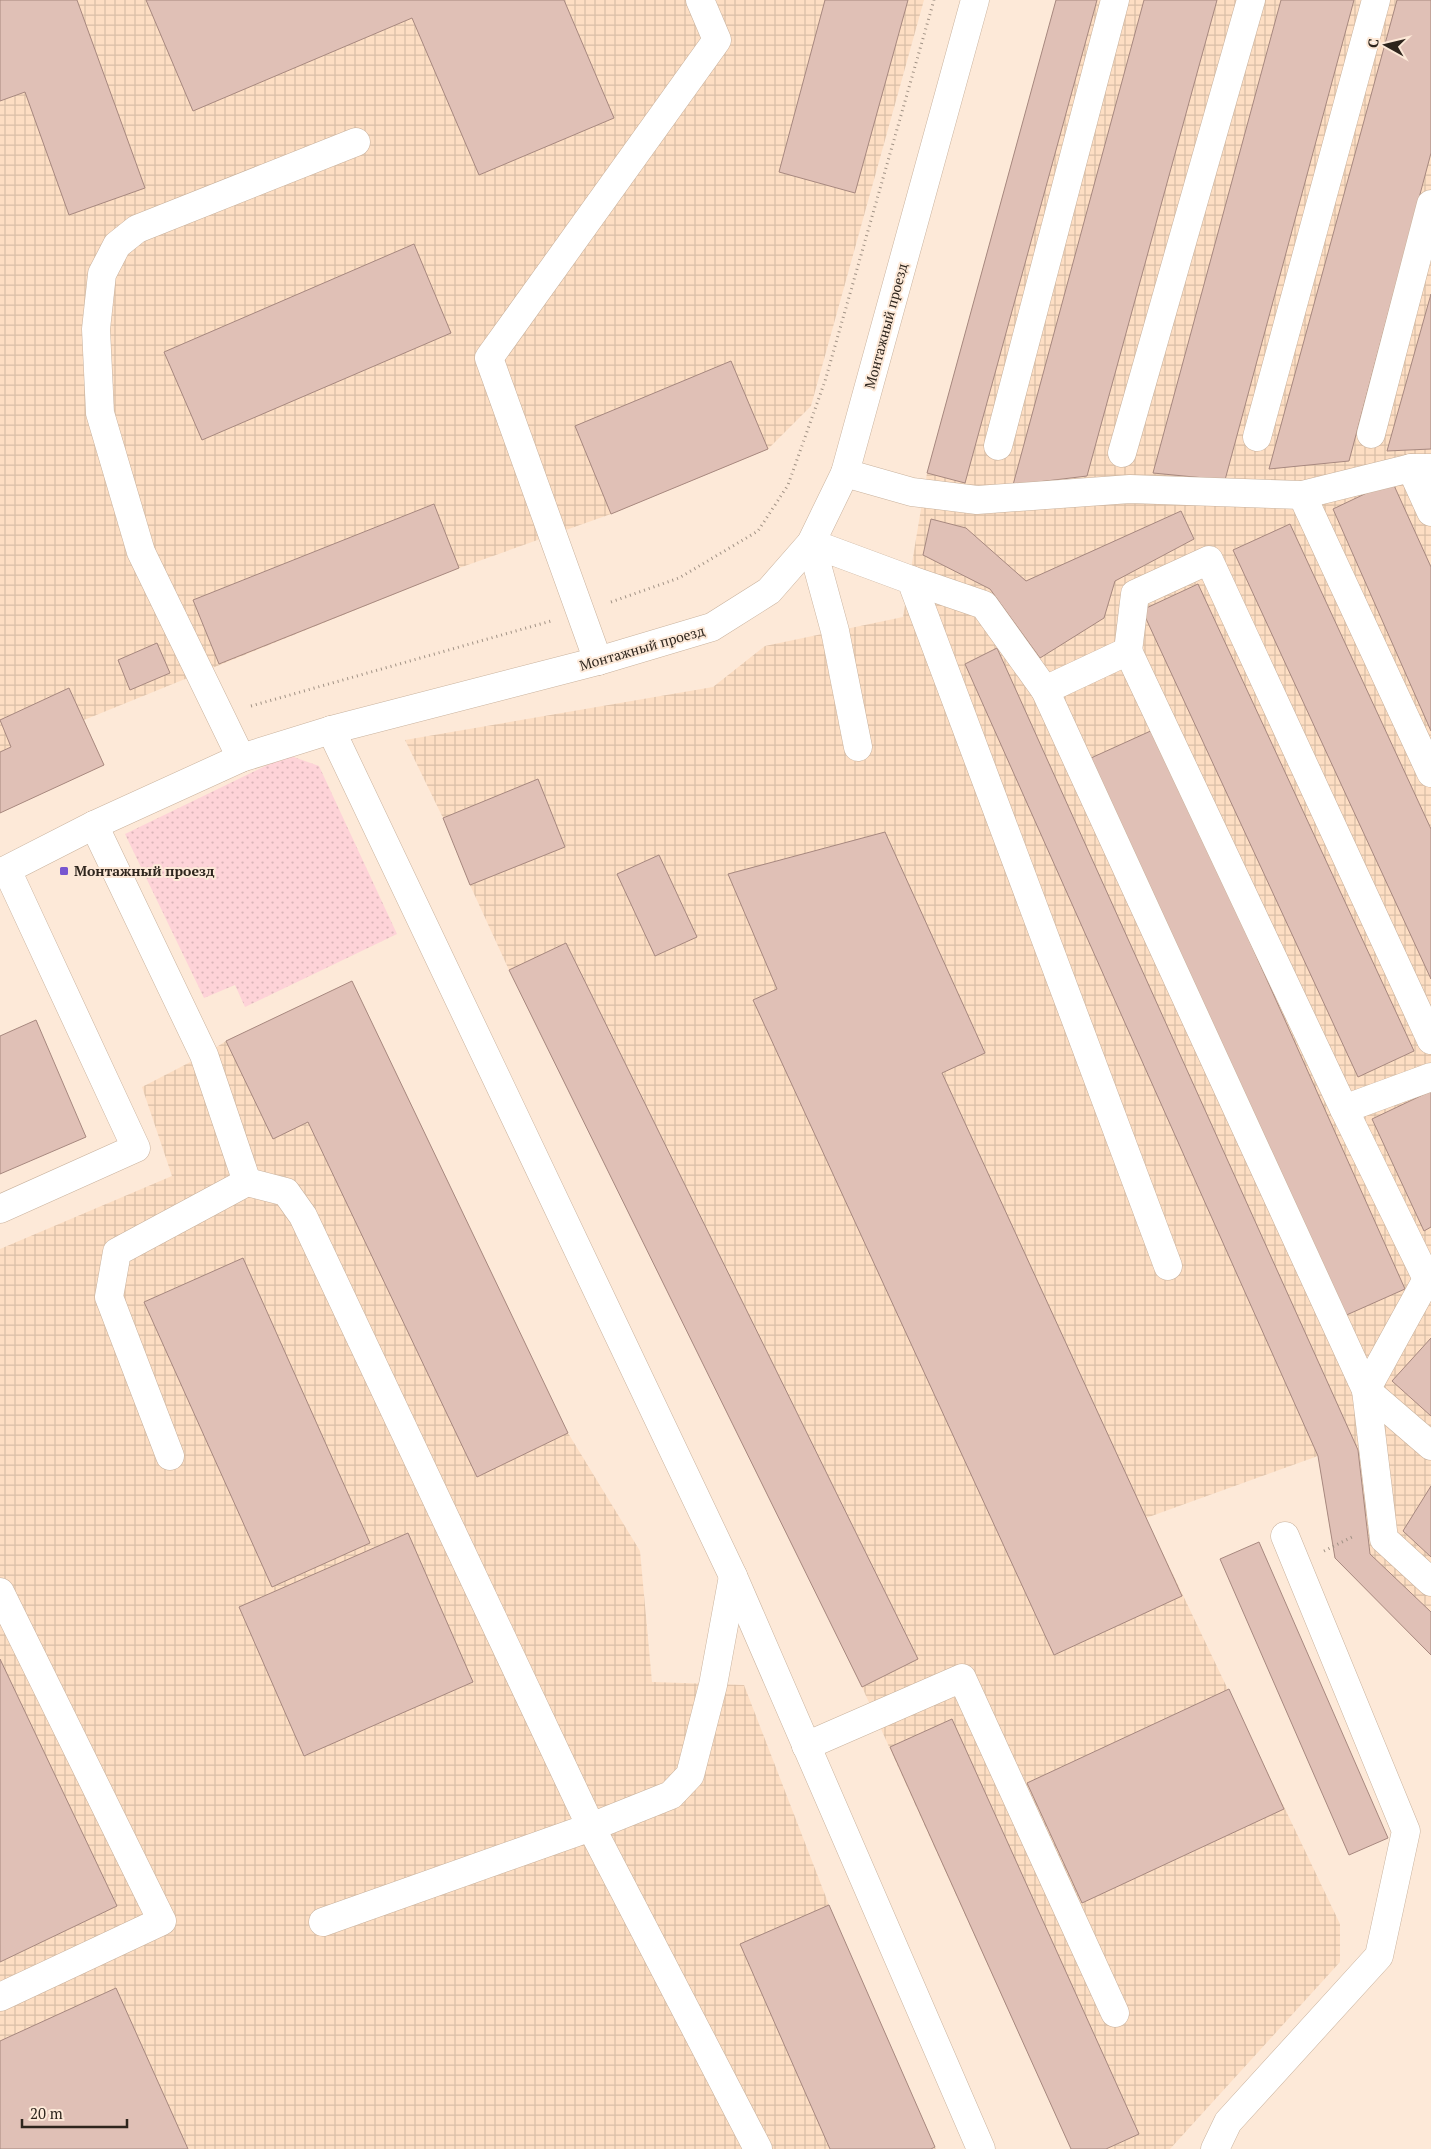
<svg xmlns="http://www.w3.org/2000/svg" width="1431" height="2149" font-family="'PT Serif',serif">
<defs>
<pattern id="industrial-grid" width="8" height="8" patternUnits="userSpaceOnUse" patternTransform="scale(1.25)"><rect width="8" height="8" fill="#fddec3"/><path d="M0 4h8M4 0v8" fill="none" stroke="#d9bea7"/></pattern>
<pattern id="grass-dots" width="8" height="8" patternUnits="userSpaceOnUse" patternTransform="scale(1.25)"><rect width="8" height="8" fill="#fed3d8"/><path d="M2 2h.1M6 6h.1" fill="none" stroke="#dab5b9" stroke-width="1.8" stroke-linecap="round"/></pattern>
</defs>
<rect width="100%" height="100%" fill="#fde9d8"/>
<g fill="url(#industrial-grid)">
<polygon points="0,0 924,0 811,406 768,449 611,514 459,568 84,720 104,765 0,813"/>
<polygon points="1056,0 1431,0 1431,1655 1335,1558 1318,1456 1146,1518 1340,1924 1340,1962 1170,2149 1071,2149 862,1687 509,970 470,885 443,818 405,740 713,687 765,646 903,617 927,473"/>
<polygon points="352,981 568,1433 640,1551 652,1682 744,1685 829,1905 936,2149 0,2149 0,1249 172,1176 142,1087 204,1055 226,1041"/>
</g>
<polygon fill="url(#grass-dots)" points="288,755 319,766 397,934 245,1007 235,985 204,998 125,834"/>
<g fill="#e0c0b6" stroke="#a7887f">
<polygon points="0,0 77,0 145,188 69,215 25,92 0,101"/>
<polygon points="146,0 564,0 614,118 479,175 412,18 193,111"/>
<polygon points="825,0 908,0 855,193 779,172"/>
<polygon points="1056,0 1097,0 965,483 927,473"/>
<polygon points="1144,0 1217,0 1087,476 1013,485"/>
<polygon points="1281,0 1354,0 1225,480 1153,473"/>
<polygon points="1397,0 1431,0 1431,153 1349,461 1269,469"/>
<polygon points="414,244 451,333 202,440 164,352"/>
<polygon points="1431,294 1431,449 1387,451"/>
<polygon points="731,361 768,449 611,514 575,426"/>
<polygon points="1392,481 1431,567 1431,731 1333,509"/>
<polygon points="434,504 459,568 219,664 193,600"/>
<polygon points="1181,511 1194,539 1115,581 1104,618 1040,658 990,589 923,555 931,519 966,528 1026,581"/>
<polygon points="1290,524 1431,829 1431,979 1233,550"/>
<polygon points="1198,584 1414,1051 1358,1077 1142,610"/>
<polygon points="157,643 170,673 130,690 118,660"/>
<polygon points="997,648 1358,1450 1370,1554 1431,1612 1431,1655 1335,1558 1318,1456 965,664"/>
<polygon points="69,688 104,765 0,813 0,752 11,747 0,720"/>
<polygon points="1155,729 1405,1289 1342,1317 1091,758"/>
<polygon points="538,779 565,847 470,885 443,818"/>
<polygon points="885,832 985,1053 942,1073 1182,1596 1054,1655 753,1000 777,989 728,874"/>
<polygon points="659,855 697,937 655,956 617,874"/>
<polygon points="566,943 918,1659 862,1687 509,970"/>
<polygon points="352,981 568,1433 477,1477 308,1122 273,1139 226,1041"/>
<polygon points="36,1020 86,1137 0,1174 0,1036"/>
<polygon points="1431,1091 1431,1227 1424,1231 1372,1119"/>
<polygon points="243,1258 370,1543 272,1587 144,1302"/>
<polygon points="1431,1338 1431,1416 1392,1381"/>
<polygon points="1431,1486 1431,1557 1403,1531"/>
<polygon points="408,1533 473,1682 304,1756 239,1607"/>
<polygon points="1259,1542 1388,1838 1349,1855 1220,1559"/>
<polygon points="0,1659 117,1906 0,1962"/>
<polygon points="1229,1689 1284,1809 1082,1903 1027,1783"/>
<polygon points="952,1719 1139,2134 1106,2149 1071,2149 890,1747"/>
<polygon points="829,1905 935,2147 931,2149 830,2149 740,1944"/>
<polygon points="116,1988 188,2149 0,2149 0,2041"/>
</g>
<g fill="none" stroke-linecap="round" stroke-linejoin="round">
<defs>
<g id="minor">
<polyline points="1371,434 1431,204"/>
<polyline points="1257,437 1376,0"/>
<polyline points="998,446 1115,0"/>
<polyline points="1122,453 1251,0"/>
<polyline points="1411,468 1431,512"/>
<polyline points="845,473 912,492 977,500 1130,489 1302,495 1411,468 1431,468"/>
<polyline points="1302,495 1431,773"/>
<polyline points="911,580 984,605 1045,690 1366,1390 1431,1446"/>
<polyline points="1128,651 1344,1109 1431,1077"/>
<polyline points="598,661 489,358 717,40 700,0"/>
<polyline points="1045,690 1128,651 1135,594 1209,560 1431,1040"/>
<polyline points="331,730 733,1576 981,2149"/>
<polyline points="858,747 835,631 811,543 911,580 1168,1266"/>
<polyline points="241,758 141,552 100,413 96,329 102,274 117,245 137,229 356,142"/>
<polyline points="94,825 204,1055 247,1182 117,1252 109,1297 170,1456"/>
<polyline points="0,873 94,825 241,758 331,730 598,661 712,627 769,591 811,543 845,473 975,0"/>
<polyline points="1344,1109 1427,1279 1431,1275"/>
<polyline points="247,1182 286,1192 303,1216 591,1827 758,2149"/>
<polyline points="0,1209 136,1148 7,870"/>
<polyline points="1431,1283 1427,1279 1366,1390 1384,1539 1431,1582"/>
<polyline points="0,1592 162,1921 0,1997"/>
<polyline points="806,1746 962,1678 1115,2013"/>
<polyline points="323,1922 591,1827 671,1795 690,1775 713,1685 733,1576"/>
<polyline points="1215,2149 1228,2122 1379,1956 1406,1831 1285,1536"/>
</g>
</defs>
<use href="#minor" stroke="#c9b29d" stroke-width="29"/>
<g stroke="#a19285" stroke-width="3" stroke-dasharray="1 4" stroke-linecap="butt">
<polyline points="611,602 679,578 758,531 788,485 825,381 934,0"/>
<polyline points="251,706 551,621"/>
<polyline points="1324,1551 1352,1537"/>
</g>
<use href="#minor" stroke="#fff" stroke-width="28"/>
</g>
<rect fill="#7756d0" stroke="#fde9d8" stroke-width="2" x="59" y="866" width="10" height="10" rx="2.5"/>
<g text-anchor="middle" stroke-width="4" stroke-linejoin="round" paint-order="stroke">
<g font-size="14" fill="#2e251d" stroke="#fde9d8">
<text transform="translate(886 326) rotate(-75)" y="5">Монтажный проезд</text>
<text transform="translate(642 648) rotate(-16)" y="5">Монтажный проезд</text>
</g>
<g font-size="14" font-weight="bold" fill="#2e251d" stroke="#fde9d8" text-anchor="start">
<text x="74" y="876">Монтажный проезд</text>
</g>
</g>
<g transform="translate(1386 45) rotate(278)" stroke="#fde9d8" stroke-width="4" paint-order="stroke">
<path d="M0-4L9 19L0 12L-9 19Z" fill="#2e251d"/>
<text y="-8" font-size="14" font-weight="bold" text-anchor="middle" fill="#2e251d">С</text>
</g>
<path d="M22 2119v8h105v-8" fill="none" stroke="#2e251d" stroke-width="2.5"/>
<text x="30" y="2119" font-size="15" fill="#2e251d" stroke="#fde9d8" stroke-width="4" paint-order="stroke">20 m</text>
</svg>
